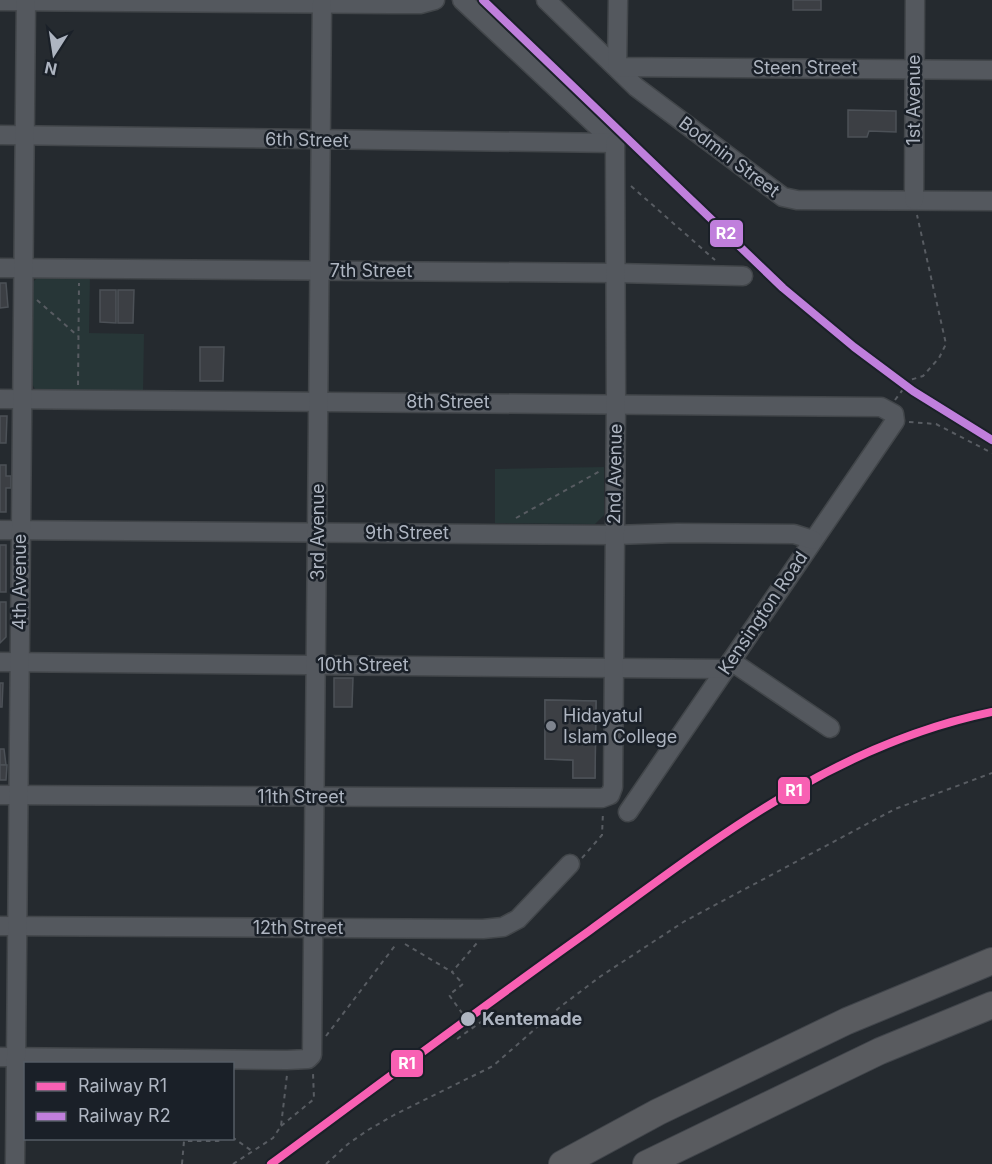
<svg xmlns="http://www.w3.org/2000/svg" width="992" height="1164" font-family="Inter,sans-serif">
<rect width="100%" height="100%" fill="#252a2f"/>
<g fill="#273637">
<polygon points="39,276 90,276 89,333 144,334 143,395 36,391 31,382 31,284"/>
<polygon points="604,467 604,515 595,524 495,523 495,469"/>
</g>
<g fill="#3c3f44" stroke="#4c5157" stroke-width="1.5" fill-rule="evenodd">
<rect x="793" y="0" width="28" height="10"/>
<polygon points="848,110 896,111 896,132 869,131 867,137 848,137"/>
<polygon points="0,283 6,283 8,307 0,308"/>
<polygon points="100,290 116,290 116,323 100,322"/>
<polygon points="118,290 134,290 133,323 118,323"/>
<polygon points="200,347 224,347 223,381 200,381"/>
<polygon points="0,416 7,416 6,443 0,443"/>
<polygon points="0,465 6,465 6,476 11,476 11,488 6,488 6,512 0,512"/>
<rect x="0" y="545" width="6" height="47"/>
<polygon points="0,602 6,602 6,637 0,643"/>
<polygon points="334,678 353,678 352,707 334,707"/>
<polygon points="0,683 3,683 2,707 0,707"/>
<path d="M545 700 596 701 595 778H573V760L545 759ZM565 722H581L580 744H575V741L565 740Z"/>
<polygon points="545,700 596,701 595,778 573,778 573,760 545,759"/>
<polygon points="0,749 4,749 6,765 0,765"/>
<polygon points="0,765 7,765 6,780 0,780"/>
</g>
<g fill="none" stroke-linecap="round" stroke-linejoin="round">
<defs>
<g id="minor">
<polyline points="462,0 615,143"/>
<polyline points="546,0 636,87 783,197 797,200 992,201"/>
<polyline points="618,0 617,67 992,70"/>
<polyline points="0,1 391,4 420,4 435,0"/>
<polyline points="0,135 615,143"/>
<polyline points="914,200 915,0"/>
<polyline points="0,268 616,273 743,276"/>
<polyline points="0,399 881,407 894,414 895,421 628,812"/>
<polyline points="0,530 614,535 677,533 794,534 813,540"/>
<polyline points="731,661 830,728"/>
<polyline points="0,662 726,669"/>
<polyline points="0,795 602,798 610,795 613,787 616,403 615,143"/>
<polyline points="0,926 483,929 503,927 518,919 570,864"/>
<polyline points="0,1057 287,1060 308,1059 312,1055 322,3"/>
<polyline points="15,1164 26,0"/>
</g>
<g id="highway">
<polyline points="562,1164 658,1112 847,1021 992,961"/>
<polyline points="646,1164 880,1051 992,1005"/>
</g>
</defs>
<use href="#minor" stroke="#42464a" stroke-width="21"/>
<use href="#highway" stroke="#41454b" stroke-width="28"/>
<g stroke="#585c62" stroke-width="2" stroke-dasharray="4.5 4.5" stroke-linecap="butt">
<polyline points="631,186 715,260"/>
<polyline points="37,300 78,336"/>
<polyline points="78,385 79,283"/>
<polyline points="895,400 910,380 923,376 939,358 946,344 917,215"/>
<polyline points="909,422 936,424 992,453"/>
<polyline points="516,518 600,471"/>
<polyline points="582,858 602,835 603,812"/>
<polyline points="405,944 452,972"/>
<polyline points="473,1028 449,995 463,984 452,972 477,943"/>
<polyline points="326,1036 397,943"/>
<polyline points="457,1039 488,1017"/>
<polyline points="281,1126 314,1099 313,1073"/>
<polyline points="232,1137 252,1151"/>
<polyline points="182,1164 184,1141 218,1141 225,1138"/>
<polyline points="233,1164 273,1138 281,1126 287,1075"/>
<polyline points="326,1164 348,1144 368,1130 394,1115 493,1066 560,1007 601,976 685,921 895,809 992,773"/>
</g>
<use href="#minor" stroke="#54585e" stroke-width="18"/>
<use href="#highway" stroke="#595b5f" stroke-width="26"/>
<defs>
<path id="rail-1" d="M271 1164C377 1086 482 1007 589 931 717 838 833 745 992 712"/>
<polyline id="rail-2" points="483,0 783,288 854,347 913,391 992,440"/>
</defs>
<use href="#rail-1" stroke="#1a2028" stroke-width="12"/>
<use href="#rail-2" stroke="#1a2028" stroke-width="12"/>
<use href="#rail-1" stroke="#f860b3" stroke-width="8"/>
<use href="#rail-2" stroke="#c07fdc" stroke-width="8"/>
</g>
<circle fill="#7e848e" stroke="#1a2028" stroke-width="2" cx="551" cy="726" r="6"/>
<circle fill="#aeb5c1" stroke="#1a2028" stroke-width="2" cx="468" cy="1019" r="8"/>
<g text-anchor="middle" stroke-width="5" stroke-linejoin="round" paint-order="stroke">
<g font-size="18" fill="#aeb5c1" stroke="#1a2028">
<text x="805" y="74">Steen Street</text>
<text transform="translate(914 100) rotate(-90)" y="6">1st Avenue</text>
<text transform="translate(307 140) rotate(1)" y="6">6th Street</text>
<text transform="translate(729 157) rotate(37)" y="6">Bodmin Street</text>
<text x="371" y="277">7th Street</text>
<text x="448" y="408">8th Street</text>
<text transform="translate(615 474) rotate(-89)" y="6">2nd Avenue</text>
<text transform="translate(318 532) rotate(-90)" y="6">3rd Avenue</text>
<text x="407" y="539">9th Street</text>
<text transform="translate(20 582) rotate(-90)" y="6">4th Avenue</text>
<text transform="translate(763 613) rotate(-56)" y="6">Kensington Road</text>
<text x="363" y="671">10th Street</text>
<text x="301" y="803">11th Street</text>
<text x="298" y="934">12th Street</text>
</g>
<g font-size="18" fill="#aeb5c1" stroke="#1a2028" text-anchor="start">
<text x="563" y="722">Hidayatul<tspan x="563" dy="21">Islam College</tspan></text>
</g>
<g font-size="18" font-weight="bold" fill="#aeb5c1" stroke="#1a2028" text-anchor="start">
<text x="482" y="1025">Kentemade</text>
</g>
</g>
<g stroke="#1a2028" stroke-width="2">
<rect x="709" y="219" width="35" height="29" rx="6" fill="#c07fdc"/>
<rect x="777" y="776" width="34" height="29" rx="6" fill="#f860b3"/>
<rect x="390" y="1049" width="34" height="29" rx="6" fill="#f860b3"/>
</g>
<g font-size="16" text-anchor="middle" font-weight="bold" fill="#fff">
<text x="726" y="239">R2</text>
<text x="794" y="796">R1</text>
<text x="407" y="1069">R1</text>
</g>
<rect x="24" y="1062" width="210" height="78" fill="#1a2028" stroke="#555c65" stroke-width="1.5"/>
<rect x="36" y="1082" width="30" height="9" fill="#f860b3" stroke="#555c65" stroke-width="1.5"/>
<text x="78" y="1092" font-size="18" fill="#aeb5c1">Railway R1</text>
<rect x="36" y="1112" width="30" height="9" fill="#c07fdc" stroke="#555c65" stroke-width="1.5"/>
<text x="78" y="1122" font-size="18" fill="#aeb5c1">Railway R2</text>
<g transform="translate(54 54) rotate(192)" stroke="#1a2028" stroke-width="4.5" paint-order="stroke">
<path d="M0-4.5L10 22L0 15L-10 22Z" fill="#aeb5c1"/>
<text y="-9" font-size="16" font-weight="bold" text-anchor="middle" fill="#aeb5c1">N</text>
</g>
</svg>
